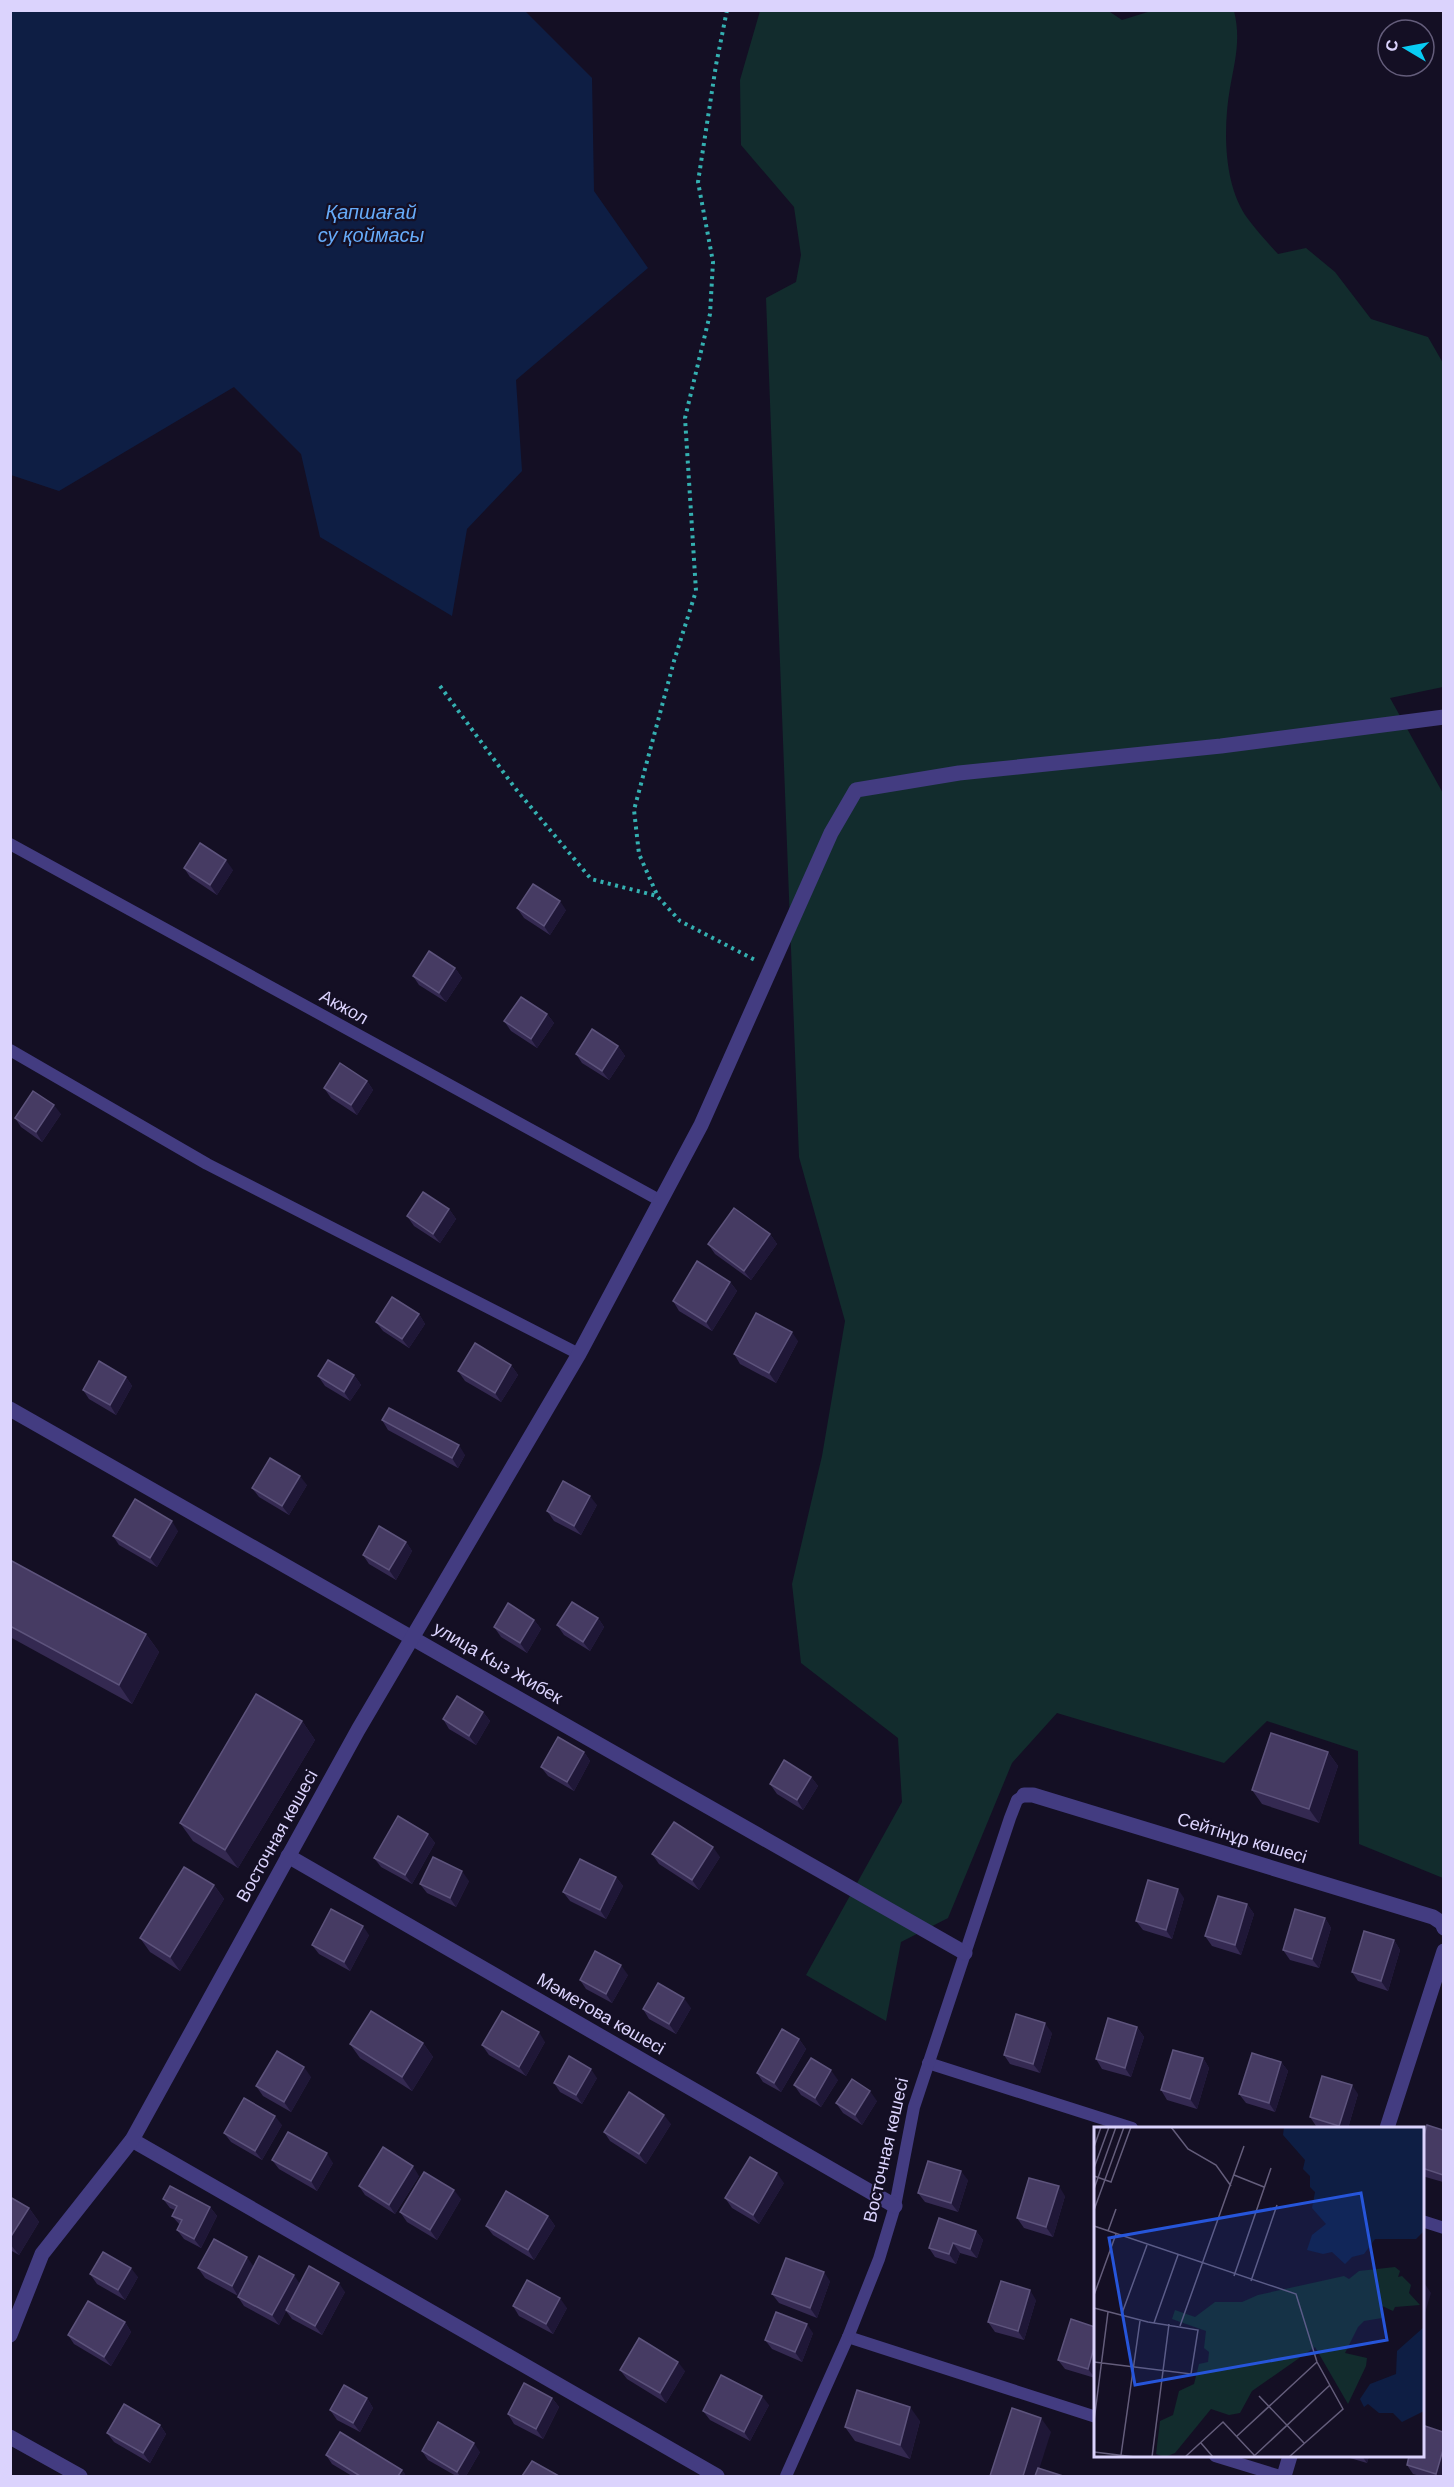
<svg xmlns="http://www.w3.org/2000/svg" width="1454" height="2487" font-family="'DM Sans',sans-serif">
<rect width="100%" height="100%" fill="#140f24"/>
<path fill="#122c2d" d="M1107 10 1122 20 1151 11H1234C1241 39 1235 60 1230 88 1223 128 1223 185 1248 219 1257 231 1268 243 1278 254L1306 248 1335 272 1371 319 1428 337 1443 363V687L1390 698 1444 795 1443 1878 1359 1844 1358 1751 1267 1721 1224 1763 1057 1713 1012 1763 948 1918 901 1942 886 2021 806 1975 902 1802 898 1738 801 1663 792 1584 822 1456 845 1321 799 1157 766 298 796 282 801 255 794 207 741 145 740 80 760 11Z"/>
<polygon fill="#0e1e44" points="11,10 525,11 592,78 594,191 648,268 516,380 522,471 467,529 452,616 320,537 301,454 234,387 59,491 11,475"/>
<g fill="none" stroke-linecap="round" stroke-linejoin="round">
<g stroke="#34b0b1" stroke-width="4" stroke-dasharray="3 4.5" stroke-linecap="butt">
<polyline points="727,10 716,65 698,182 713,262 710,314 685,418 696,591 674,661 634,810 639,854 658,897 680,921 757,961"/>
<polyline points="440,686 515,788 591,879 657,896"/>
</g>
<g stroke="#433c81" stroke-width="12">
<polyline points="10,844 661,1201"/>
<polyline points="10,1050 207,1164 579,1354"/>
<polyline points="928,2063 1132,2128"/>
<polyline points="1422,2221 1444,2228"/>
<polyline points="848,2337 1096,2417"/>
<polyline points="1215,2456 1280,2476"/>
<polyline points="786,2476 848,2337 879,2259 895,2206 914,2107 1010,1818 1017,1800 1024,1795"/>
</g>
<g stroke="#433c81" stroke-width="15">
<polyline points="10,1409 965,1953"/>
<polyline points="1024,1795 1033,1795 1433,1917 1442,1923 1444,1928"/>
<polyline points="288,1856 895,2206"/>
<polyline points="1387,2128 1444,1951"/>
<polyline points="132,2140 717,2476"/>
<polyline points="10,2335 42,2254 132,2140 358,1730 579,1354 701,1125 831,833 856,790 959,773 1221,746 1444,717"/>
<polyline points="10,2437 80,2476"/>
<polyline points="1284,2476 1290,2456"/>
</g>
</g>
<g fill="#342951">
<polygon points="184,868 233,870 217,895 190,877"/>
<polygon points="517,908 566,910 550,935 524,918"/>
<polygon points="455,968 462,978 446,1002 419,985 413,976"/>
<polygon points="547,1014 554,1023 537,1048 511,1031 504,1021"/>
<polygon points="618,1046 625,1056 609,1080 582,1063 576,1054"/>
<polygon points="367,1081 373,1090 357,1115 331,1098 324,1088"/>
<polygon points="61,1114 42,1142 21,1127 15,1118"/>
<polygon points="449,1209 456,1219 440,1243 414,1226 407,1216"/>
<polygon points="770,1234 777,1244 751,1280 715,1254 708,1244"/>
<polygon points="730,1282 737,1291 712,1331 679,1311 673,1301"/>
<polygon points="419,1314 425,1324 409,1348 383,1331 376,1322"/>
<polygon points="798,1341 776,1383 740,1364 734,1354"/>
<polygon points="511,1365 518,1375 501,1402 465,1381 458,1371"/>
<polygon points="354,1375 361,1385 350,1401 325,1386 318,1376"/>
<polygon points="126,1377 132,1386 116,1415 89,1399 83,1390"/>
<polygon points="382,1420 465,1455 458,1468 388,1430"/>
<polygon points="307,1485 289,1515 259,1497 252,1488"/>
<polygon points="597,1505 581,1535 554,1521 547,1511"/>
<polygon points="178,1531 157,1567 119,1545 113,1536"/>
<polygon points="406,1542 412,1551 396,1580 369,1564 363,1555"/>
<polygon points="10,1560 146,1634 159,1652 132,1704 10,1637"/>
<polygon points="598,1618 604,1627 590,1651 564,1635 557,1625"/>
<polygon points="534,1620 541,1629 527,1653 501,1637 494,1627"/>
<polygon points="483,1712 490,1721 476,1745 449,1729 443,1719"/>
<polygon points="302,1721 315,1740 238,1868 193,1841 180,1823"/>
<polygon points="584,1752 590,1761 574,1791 548,1776 541,1767"/>
<polygon points="1328,1752 1338,1766 1319,1823 1262,1804 1252,1790"/>
<polygon points="811,1777 818,1786 803,1810 777,1794 770,1784"/>
<polygon points="428,1834 435,1843 412,1884 381,1867 374,1858"/>
<polygon points="652,1854 720,1857 699,1890 659,1864"/>
<polygon points="616,1877 623,1886 606,1919 570,1901 563,1892"/>
<polygon points="469,1881 456,1907 427,1893 420,1884"/>
<polygon points="214,1885 224,1899 180,1971 150,1952 140,1938"/>
<polygon points="1184,1898 1172,1939 1143,1930 1136,1921"/>
<polygon points="1247,1904 1254,1914 1241,1955 1212,1946 1205,1936"/>
<polygon points="1325,1918 1331,1928 1319,1968 1290,1960 1283,1950"/>
<polygon points="369,1935 350,1971 319,1954 312,1945"/>
<polygon points="1394,1940 1400,1950 1388,1991 1358,1981 1352,1972"/>
<polygon points="628,1975 612,2003 586,1989 580,1980"/>
<polygon points="691,2008 676,2034 649,2019 643,2009"/>
<polygon points="1137,2027 1144,2037 1131,2077 1102,2069 1096,2059"/>
<polygon points="1052,2033 1040,2073 1010,2064 1004,2055"/>
<polygon points="799,2039 806,2049 781,2092 763,2082 757,2073"/>
<polygon points="545,2042 526,2076 489,2055 482,2045"/>
<polygon points="423,2043 433,2057 412,2091 360,2058 350,2044"/>
<polygon points="1203,2058 1209,2068 1197,2109 1167,2100 1161,2090"/>
<polygon points="1281,2062 1288,2071 1275,2112 1246,2103 1239,2094"/>
<polygon points="311,2077 291,2112 263,2096 256,2086"/>
<polygon points="597,2078 582,2104 560,2092 554,2083"/>
<polygon points="838,2080 821,2107 801,2095 794,2085"/>
<polygon points="1358,2094 1348,2128 1324,2128 1316,2126 1310,2117"/>
<polygon points="877,2101 862,2125 843,2113 836,2103"/>
<polygon points="671,2124 646,2164 610,2141 604,2132"/>
<polygon points="282,2125 262,2160 231,2142 224,2133"/>
<polygon points="1443,2130 1443,2182 1422,2176 1422,2142"/>
<polygon points="272,2160 333,2163 317,2191 279,2169"/>
<polygon points="419,2176 395,2214 365,2195 359,2186"/>
<polygon points="968,2180 958,2212 925,2202 918,2193"/>
<polygon points="784,2183 759,2224 732,2208 725,2198"/>
<polygon points="1065,2196 1053,2237 1024,2228 1017,2218"/>
<polygon points="10,2197 29,2208 39,2222 19,2255 10,2250"/>
<polygon points="163,2199 210,2207 217,2216 201,2248 184,2239 177,2230 180,2225 172,2216 175,2210 170,2208"/>
<polygon points="461,2199 437,2240 407,2222 400,2212"/>
<polygon points="548,2216 555,2226 534,2260 493,2235 486,2226"/>
<polygon points="976,2231 983,2240 977,2258 960,2253 956,2264 935,2257 929,2248"/>
<polygon points="214,2239 238,2296 205,2278 198,2268"/>
<polygon points="90,2274 138,2277 125,2300 97,2284"/>
<polygon points="830,2281 817,2318 779,2303 772,2294"/>
<polygon points="300,2284 345,2292 322,2335 292,2319 286,2311 279,2325 244,2306 238,2297"/>
<polygon points="1036,2300 1024,2340 995,2332 988,2322"/>
<polygon points="513,2306 567,2308 553,2334 519,2316"/>
<polygon points="1071,2319 1095,2378 1065,2369 1058,2360"/>
<polygon points="125,2322 131,2332 111,2366 74,2344 68,2335"/>
<polygon points="813,2333 802,2362 772,2349 765,2340"/>
<polygon points="620,2370 685,2371 666,2403 627,2379"/>
<polygon points="367,2398 373,2408 360,2432 337,2420 330,2410"/>
<polygon points="552,2398 559,2407 543,2439 514,2424 508,2414"/>
<polygon points="769,2405 750,2441 710,2420 703,2411"/>
<polygon points="920,2421 910,2459 855,2441 845,2427"/>
<polygon points="160,2425 166,2434 150,2463 114,2442 107,2433"/>
<polygon points="422,2451 480,2452 466,2476 456,2476 428,2460"/>
<polygon points="326,2455 402,2470 406,2476 352,2476 332,2464"/>
<polygon points="1343,2456 1369,2456 1367,2463"/>
<polygon points="1409,2456 1443,2476 1420,2476 1413,2474 1407,2465"/>
</g>
<g fill="#1f1737">
<polygon points="226,860 233,870 217,895 210,885"/>
<polygon points="560,901 566,910 550,935 544,926"/>
<polygon points="455,968 462,978 446,1002 439,993"/>
<polygon points="547,1014 554,1023 537,1048 531,1039"/>
<polygon points="618,1046 625,1056 609,1080 602,1071"/>
<polygon points="367,1081 373,1090 357,1115 351,1105"/>
<polygon points="54,1105 61,1114 42,1142 36,1132"/>
<polygon points="449,1209 456,1219 440,1243 433,1234"/>
<polygon points="770,1234 777,1244 751,1280 744,1271"/>
<polygon points="730,1282 737,1291 712,1331 706,1322"/>
<polygon points="419,1314 425,1324 409,1348 402,1339"/>
<polygon points="792,1332 798,1341 776,1383 769,1373"/>
<polygon points="511,1365 518,1375 501,1402 495,1393"/>
<polygon points="354,1375 361,1385 350,1401 344,1392"/>
<polygon points="126,1377 132,1386 116,1415 110,1405"/>
<polygon points="459,1445 465,1455 458,1468 452,1458"/>
<polygon points="300,1476 307,1485 289,1515 282,1506"/>
<polygon points="590,1496 597,1505 581,1535 574,1526"/>
<polygon points="172,1521 178,1531 157,1567 150,1558"/>
<polygon points="406,1542 412,1551 396,1580 389,1570"/>
<polygon points="598,1618 604,1627 590,1651 583,1642"/>
<polygon points="534,1620 541,1629 527,1653 520,1643"/>
<polygon points="146,1634 159,1652 132,1704 119,1685"/>
<polygon points="483,1712 490,1721 476,1745 469,1736"/>
<polygon points="302,1721 315,1740 238,1868 225,1850"/>
<polygon points="584,1752 590,1761 574,1791 567,1782"/>
<polygon points="1328,1752 1338,1766 1319,1823 1309,1809"/>
<polygon points="811,1777 818,1786 803,1810 797,1800"/>
<polygon points="428,1834 435,1843 412,1884 405,1875"/>
<polygon points="713,1847 720,1857 699,1890 692,1880"/>
<polygon points="462,1871 469,1881 456,1907 450,1898"/>
<polygon points="616,1877 623,1886 606,1919 600,1910"/>
<polygon points="214,1885 224,1899 180,1971 170,1957"/>
<polygon points="1178,1889 1184,1898 1172,1939 1166,1930"/>
<polygon points="1247,1904 1254,1914 1241,1955 1235,1945"/>
<polygon points="1325,1918 1331,1928 1319,1968 1312,1959"/>
<polygon points="363,1926 369,1935 350,1971 344,1962"/>
<polygon points="1394,1940 1400,1950 1388,1991 1381,1981"/>
<polygon points="621,1965 628,1975 612,2003 606,1994"/>
<polygon points="684,1998 691,2008 676,2034 669,2024"/>
<polygon points="1045,2023 1052,2033 1040,2073 1033,2064"/>
<polygon points="1137,2027 1144,2037 1131,2077 1125,2068"/>
<polygon points="539,2032 545,2042 526,2076 519,2067"/>
<polygon points="799,2039 806,2049 781,2092 774,2083"/>
<polygon points="423,2043 433,2057 412,2091 402,2077"/>
<polygon points="1203,2058 1209,2068 1197,2109 1190,2099"/>
<polygon points="1281,2062 1288,2071 1275,2112 1269,2103"/>
<polygon points="304,2067 311,2077 291,2112 284,2102"/>
<polygon points="591,2069 597,2078 582,2104 576,2095"/>
<polygon points="831,2070 838,2080 821,2107 815,2098"/>
<polygon points="1352,2085 1358,2094 1348,2128 1341,2128 1339,2126"/>
<polygon points="870,2091 877,2101 862,2125 855,2115"/>
<polygon points="664,2115 671,2124 646,2164 639,2154"/>
<polygon points="275,2116 282,2125 262,2160 255,2151"/>
<polygon points="327,2153 333,2163 317,2191 311,2181"/>
<polygon points="413,2166 419,2176 395,2214 389,2205"/>
<polygon points="961,2171 968,2180 958,2212 951,2203"/>
<polygon points="777,2173 784,2183 759,2224 753,2215"/>
<polygon points="1059,2186 1065,2196 1053,2237 1046,2227"/>
<polygon points="454,2190 461,2199 437,2240 430,2230"/>
<polygon points="210,2207 217,2216 201,2248 194,2239"/>
<polygon points="29,2208 39,2222 19,2255 10,2244 10,2238"/>
<polygon points="548,2216 555,2226 534,2260 528,2250"/>
<polygon points="976,2231 983,2240 977,2258 970,2249"/>
<polygon points="953,2243 960,2253 956,2264 949,2254"/>
<polygon points="247,2257 254,2267 238,2296 232,2286"/>
<polygon points="131,2268 138,2277 125,2300 118,2290"/>
<polygon points="824,2272 830,2281 817,2318 810,2308"/>
<polygon points="294,2275 300,2284 279,2325 272,2315"/>
<polygon points="339,2283 345,2292 322,2335 315,2326"/>
<polygon points="1425,2284 1431,2293 1422,2323 1422,2291"/>
<polygon points="1030,2290 1036,2300 1024,2340 1018,2331"/>
<polygon points="560,2298 567,2308 553,2334 546,2324"/>
<polygon points="125,2322 131,2332 111,2366 104,2357"/>
<polygon points="807,2324 813,2333 802,2362 795,2352"/>
<polygon points="1095,2344 1095,2378 1088,2369"/>
<polygon points="678,2362 685,2371 666,2403 660,2393"/>
<polygon points="762,2396 769,2405 750,2441 744,2432"/>
<polygon points="367,2398 373,2408 360,2432 353,2423"/>
<polygon points="552,2398 559,2407 543,2439 536,2429"/>
<polygon points="910,2407 920,2421 910,2459 900,2445"/>
<polygon points="1041,2418 1051,2432 1037,2476 1023,2476"/>
<polygon points="160,2425 166,2434 150,2463 143,2453"/>
<polygon points="474,2443 480,2452 466,2476 460,2476 457,2472"/>
<polygon points="1443,2450 1443,2476 1438,2476 1436,2474"/>
<polygon points="1362,2456 1369,2456 1367,2463"/>
<polygon points="402,2470 406,2476 398,2476"/>
</g>
<g fill="#463b63" stroke="#5d537c" stroke-width="1.5">
<polygon points="200,843 226,860 210,885 184,868"/>
<polygon points="533,884 560,901 544,926 517,908"/>
<polygon points="429,951 455,968 439,993 413,976"/>
<polygon points="521,997 547,1014 531,1039 504,1021"/>
<polygon points="592,1029 618,1046 602,1071 576,1054"/>
<polygon points="340,1063 367,1081 351,1105 324,1088"/>
<polygon points="33,1091 54,1105 36,1132 15,1118"/>
<polygon points="423,1192 449,1209 433,1234 407,1216"/>
<polygon points="734,1208 770,1234 744,1271 708,1244"/>
<polygon points="697,1261 730,1282 706,1322 673,1301"/>
<polygon points="392,1297 419,1314 402,1339 376,1322"/>
<polygon points="756,1313 792,1332 769,1373 734,1354"/>
<polygon points="475,1343 511,1365 495,1393 458,1371"/>
<polygon points="328,1360 354,1375 344,1392 318,1376"/>
<polygon points="99,1361 126,1377 110,1405 83,1390"/>
<polygon points="389,1408 459,1445 452,1458 382,1420"/>
<polygon points="270,1458 300,1476 282,1506 252,1488"/>
<polygon points="563,1481 590,1496 574,1526 547,1511"/>
<polygon points="135,1499 172,1521 150,1558 113,1536"/>
<polygon points="379,1526 406,1542 389,1570 363,1555"/>
<polygon points="10,1560 146,1634 119,1685 10,1626"/>
<polygon points="572,1602 598,1618 583,1642 557,1625"/>
<polygon points="508,1603 534,1620 520,1643 494,1627"/>
<polygon points="256,1694 302,1721 225,1850 180,1823"/>
<polygon points="457,1696 483,1712 469,1736 443,1719"/>
<polygon points="1271,1733 1328,1752 1309,1809 1252,1790"/>
<polygon points="558,1737 584,1752 567,1782 541,1767"/>
<polygon points="784,1760 811,1777 797,1800 770,1784"/>
<polygon points="398,1816 428,1834 405,1875 374,1858"/>
<polygon points="674,1822 713,1847 692,1880 652,1854"/>
<polygon points="433,1857 462,1871 450,1898 420,1884"/>
<polygon points="580,1859 616,1877 600,1910 563,1892"/>
<polygon points="184,1867 214,1885 170,1957 140,1938"/>
<polygon points="1148,1880 1178,1889 1166,1930 1136,1921"/>
<polygon points="1218,1896 1247,1904 1235,1945 1205,1936"/>
<polygon points="331,1909 363,1926 344,1962 312,1945"/>
<polygon points="1295,1909 1325,1918 1312,1959 1283,1950"/>
<polygon points="1364,1931 1394,1940 1381,1981 1352,1972"/>
<polygon points="595,1951 621,1965 606,1994 580,1980"/>
<polygon points="658,1983 684,1998 669,2024 643,2009"/>
<polygon points="371,2011 423,2043 402,2077 350,2044"/>
<polygon points="502,2011 539,2032 519,2067 482,2045"/>
<polygon points="1016,2014 1045,2023 1033,2064 1004,2055"/>
<polygon points="1108,2018 1137,2027 1125,2068 1096,2059"/>
<polygon points="782,2029 799,2039 774,2083 757,2073"/>
<polygon points="1173,2050 1203,2058 1190,2099 1161,2090"/>
<polygon points="277,2051 304,2067 284,2102 256,2086"/>
<polygon points="1252,2053 1281,2062 1269,2103 1239,2094"/>
<polygon points="569,2056 591,2069 576,2095 554,2083"/>
<polygon points="811,2058 831,2070 815,2098 794,2085"/>
<polygon points="1322,2076 1352,2085 1339,2126 1310,2117"/>
<polygon points="852,2079 870,2091 855,2115 836,2103"/>
<polygon points="629,2092 664,2115 639,2154 604,2132"/>
<polygon points="244,2098 275,2116 255,2151 224,2133"/>
<polygon points="1427,2125 1443,2130 1443,2175 1422,2168 1422,2142"/>
<polygon points="288,2132 327,2153 311,2181 272,2160"/>
<polygon points="383,2147 413,2166 389,2205 359,2186"/>
<polygon points="750,2157 777,2173 753,2215 725,2198"/>
<polygon points="928,2161 961,2171 951,2203 918,2193"/>
<polygon points="424,2172 454,2190 430,2230 400,2212"/>
<polygon points="1029,2178 1059,2186 1046,2227 1017,2218"/>
<polygon points="170,2186 210,2207 194,2239 177,2230 182,2220 172,2216 177,2206 163,2199"/>
<polygon points="506,2191 548,2216 528,2250 486,2226"/>
<polygon points="10,2197 29,2208 10,2238"/>
<polygon points="939,2218 976,2231 970,2249 953,2243 949,2254 929,2248"/>
<polygon points="214,2239 247,2257 232,2286 198,2268"/>
<polygon points="103,2252 131,2268 118,2290 90,2274"/>
<polygon points="259,2256 294,2275 272,2315 238,2297"/>
<polygon points="786,2258 824,2272 810,2308 772,2294"/>
<polygon points="309,2266 339,2283 315,2326 286,2310"/>
<polygon points="527,2280 560,2298 546,2324 513,2306"/>
<polygon points="1001,2281 1030,2290 1018,2331 988,2322"/>
<polygon points="88,2301 125,2322 104,2357 68,2335"/>
<polygon points="776,2312 807,2324 795,2352 765,2340"/>
<polygon points="1071,2319 1095,2327 1095,2344 1088,2369 1058,2360"/>
<polygon points="639,2338 678,2362 660,2393 620,2370"/>
<polygon points="721,2375 762,2396 744,2432 703,2411"/>
<polygon points="524,2383 552,2398 536,2429 508,2414"/>
<polygon points="344,2385 367,2398 353,2423 330,2410"/>
<polygon points="857,2390 910,2407 900,2445 845,2427"/>
<polygon points="124,2404 160,2425 143,2453 107,2433"/>
<polygon points="1012,2408 1041,2418 1023,2476 990,2476"/>
<polygon points="438,2422 474,2443 457,2472 422,2451"/>
<polygon points="1422,2425 1443,2432 1443,2450 1436,2474 1407,2465 1409,2456 1422,2456"/>
<polygon points="340,2432 402,2470 398,2476 360,2476 326,2455"/>
<polygon points="532,2461 559,2476 522,2476"/>
<polygon points="1038,2468 1063,2476 1035,2476"/>
</g>
<g text-anchor="middle" stroke-width="4.5" stroke-linejoin="round" paint-order="stroke">
<g font-size="18" fill="#dbd3fd" stroke="#140f24">
<text transform="translate(344 1007) rotate(29)" y="6">Акжол</text>
<text transform="translate(498 1663) rotate(30)" y="6">улица Кыз Жибек</text>
<text transform="translate(277 1836) rotate(-61)" y="6">Восточная көшесі</text>
<text transform="translate(1242 1838) rotate(17)" y="6">Сейтінұр көшесі</text>
<text transform="translate(601 2014) rotate(30)" y="6">Мәметова көшесі</text>
<text transform="translate(886 2150) rotate(-77)" y="6">Восточная көшесі</text>
</g>
<g font-size="20" font-style="italic" fill="#66abf9" stroke="#140f24">
<text x="371" y="219">Қапшағай<tspan x="371" dy="23">су қоймасы</tspan></text>
</g>
</g>
<g transform="translate(1094 2127)">
<rect width="330" height="330" fill="#140f24"/>
<path d="M301 140 306 144 304 150 308 149 317 158 315 166 326 178 301 180 299 184 286 178 288 191 270 194 264 200 251 226 273 231 272 239 254 277 221 220 158 264 146 286 135 288 117 282 81 326 71 330 62 327 66 294 79 288 85 264 100 257 105 237 114 235 115 225 110 221 112 204 78 192 81 183 101 190 121 175H148L164 168 250 149 255 152 265 144Z" fill="#122c2d"/>
<path d="M190 0H330V104L322 112H281L270 127 258 130 251 137 238 125 229 127 213 123 218 108 232 97 218 81 221 65 216 60V49L209 42 211 33 189 8ZM330 200V284L308 295 299 286H285L274 277 270 280 266 272 276 257 302 247 303 224Z" fill="#0e1e44"/>
<path fill="none" stroke="#645d7b" stroke-width="1.5" d="M77 0 94 22 122 38 137 59M0 20 7 0M0 41 15 0M140 48 170 60M0 49 17 55 37 0M0 62 22 0M0 83 30 0M0 99 202 167 223 235 249 282 195 330M14 104 22 82M140 149 177 41M157 154 183 78M0 168 22 107M0 181 54 195 104 203 97 247 0 235M27 189 53 118M60 196 84 128M86 199 150 19M165 269 210 316M0 294 14 185M143 309 223 235M107 316 119 330M0 325 41 330M27 328 46 194M58 330 75 197M91 330 129 295 161 329M159 330 236 258"/>
<path fill="#2655da" fill-opacity="0.15" stroke="#2655da" stroke-width="3" d="M267 66 293 213 41 258 15 111Z"/>
<rect width="330" height="330" fill="none" stroke="#dbd3fd" stroke-width="3"/>
</g>
<rect width="1454" height="2487" fill="none" stroke="#dbd3fd" stroke-width="24"/>
<g transform="translate(1406 48) rotate(280)"><circle r="28" fill="#140f24" stroke="#645d7b" stroke-width="1.5"/>
<path d="M0-4.5L10 22L0 15L-10 22Z" fill="#09ccf3"/>
<text y="-9" font-size="16" font-weight="bold" text-anchor="middle" fill="#dbd3fd">С</text>
</g>
</svg>
